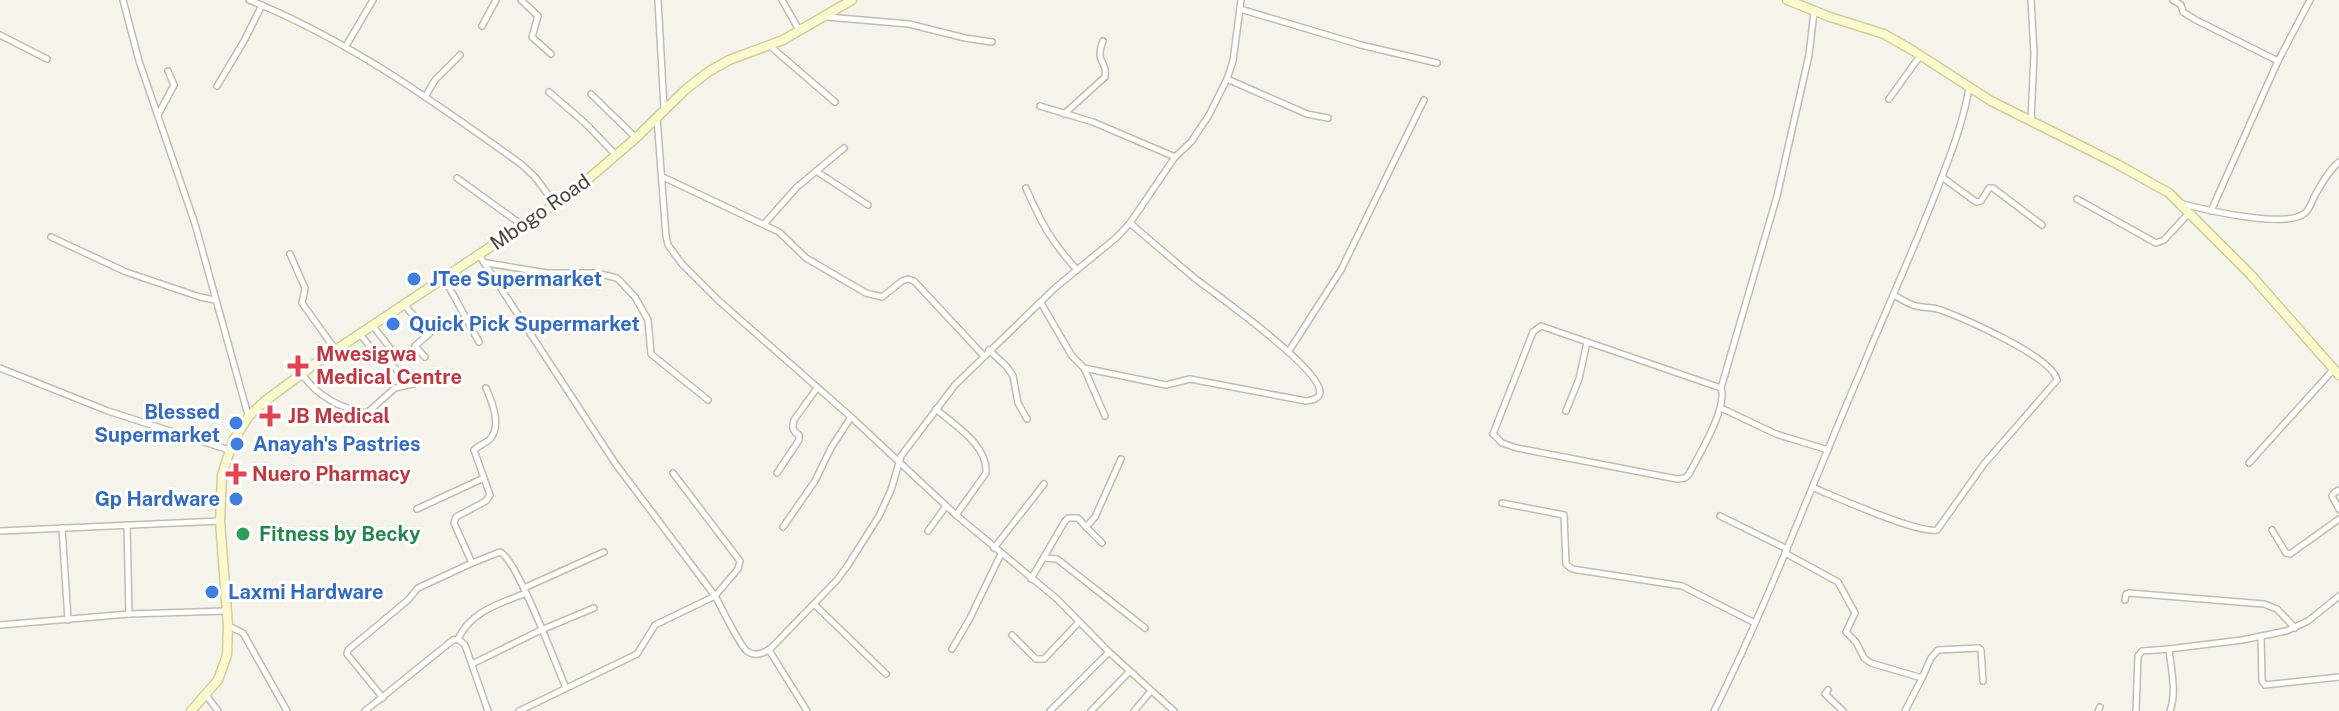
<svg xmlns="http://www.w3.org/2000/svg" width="2339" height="711" font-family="'Public Sans',sans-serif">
<rect width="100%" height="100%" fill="#f5f4eb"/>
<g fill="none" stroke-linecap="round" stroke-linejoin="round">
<defs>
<g id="street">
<polyline points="123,0 139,61 195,224 248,415"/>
<path d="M249 0C349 40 434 102 521 164L535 177 555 204"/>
<polyline points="521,0 538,16 532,37 551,54"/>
<polyline points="658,0 664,108"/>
<polyline points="782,0 799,30"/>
<polyline points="2173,0 2181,5 2183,12 2196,20 2278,61"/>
<polyline points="1240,9 1361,45 1437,63"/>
<polyline points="827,17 909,24 965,38 992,42"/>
<polyline points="482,26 496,0"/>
<polyline points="0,35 47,59"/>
<polyline points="346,46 373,0"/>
<polyline points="770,46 835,102"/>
<polyline points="1227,79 1307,114 1328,118"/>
<polyline points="217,86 244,41 262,5"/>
<polyline points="549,92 584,122 616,155"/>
<polyline points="591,94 636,138"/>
<polyline points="425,97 435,80 460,55"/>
<polyline points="1889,99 1920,56"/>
<polyline points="1040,106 1093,122 1175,157"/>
<path d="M1064 114 1105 77C1108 59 1094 65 1103 41"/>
<polyline points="158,115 174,85 168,71"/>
<polyline points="657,118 666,236 668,245 682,264 718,300 851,417 956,515 1057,599 1109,652 1174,711"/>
<polyline points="2031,121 2034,53 2031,0"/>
<polyline points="816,171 868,205"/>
<polyline points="663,177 779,232 806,258 866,293 882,297 902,281 908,279 914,281 984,356"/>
<polyline points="1942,177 1976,202 1981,201 1989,188 1993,188 2042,225"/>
<polyline points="457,178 522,225"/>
<path d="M1026 188C1041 223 1051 241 1077 270"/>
<polyline points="2077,199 2156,243 2164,240 2189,213"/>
<path d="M2183 204C2206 210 2286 229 2305 213 2309 210 2312 202 2314 197 2321 185 2328 171 2339 162"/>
<polyline points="2211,211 2278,61 2310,0"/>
<polyline points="764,224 797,187 844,148"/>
<polyline points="51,237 126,272 200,297 215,300"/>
<polyline points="290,254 305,288 302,303 335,349"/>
<polyline points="479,255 615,463 715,596 738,569 740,561 673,473"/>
<polyline points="487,263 547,273 596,273 617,278 635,297 648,320 651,354 708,400"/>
<polyline points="444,278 479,342"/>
<polyline points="1041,303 1072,356 1084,368 1105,416"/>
<polyline points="404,305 430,333 415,346 425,357"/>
<polyline points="360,334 379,358 390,348 373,326"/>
<polyline points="989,350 1007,367 1013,376 1018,403 1027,419"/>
<polyline points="1289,351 1341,270 1424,100"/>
<polyline points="382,355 400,373"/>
<polyline points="0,368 108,411 229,450"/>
<path d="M1084 368 1166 385 1190 379 1306 401C1312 400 1320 399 1320 392 1320 368 1218 296 1197 280 1174 261 1152 242 1130 223"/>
<path d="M302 374C317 396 341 409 367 413L395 388 413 384"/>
<path d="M486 388C492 402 502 425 490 439 486 443 478 446 474 450L490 495 486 501 456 517 454 523 472 563 500 552C517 559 556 665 566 688"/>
<path d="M1721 388 1541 326 1533 332 1493 434 1502 443 1517 448 1677 479 1685 478 1689 474C1699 455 1728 407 1721 388L1777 196 1809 55 1814 12"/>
<polyline points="1721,408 1776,434 1828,450"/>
<path d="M936 409C955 426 988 445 986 473L956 515"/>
<polyline points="1566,411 1579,379 1587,342"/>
<polyline points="2249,463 2333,370"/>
<path d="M777 473 799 440V435C792 431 792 427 794 420L817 388"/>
<path d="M1814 488C1836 497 1918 534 1937 530L1984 464 2057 380C2053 357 1965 319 1941 310 1933 307 1925 308 1916 306 1908 304 1901 299 1894 295"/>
<polyline points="2339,490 2334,493 2332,496 2339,509"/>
<polyline points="1502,503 1564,515 1566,564 1572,569 1682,586 1755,623"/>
<polyline points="417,509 484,478"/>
<polyline points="1720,516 1787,549"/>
<polyline points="127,525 129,614"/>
<polyline points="783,527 815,481 831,448 851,417"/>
<polyline points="1086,527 1102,543"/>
<polyline points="62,528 68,620"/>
<polyline points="2272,530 2286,553 2290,554 2339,519"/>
<polyline points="0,531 220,521"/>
<polyline points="928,531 946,506"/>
<polyline points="994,548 1044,484"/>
<polyline points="1785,553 1838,582 1855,613 1846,632 1856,642 1864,658 1871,663 1922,678 1905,711"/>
<polyline points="1044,558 1057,559 1145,628"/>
<polyline points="1031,579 1065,521 1068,518 1078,518 1086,527 1095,517 1121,459"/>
<polyline points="524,588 604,552"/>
<polyline points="2125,600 2126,594 2129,593 2264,604 2277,609 2295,628"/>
<polyline points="814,604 886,674"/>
<polyline points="0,625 129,614 226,611"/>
<polyline points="229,626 243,633 287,711"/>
<polyline points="1012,635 1036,659 1044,659 1079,622"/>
<polyline points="2261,636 2262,681 2265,685 2339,677"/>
<path d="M458 639C471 611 499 604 526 593"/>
<polyline points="952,649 969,620 1001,554"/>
<path d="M2169 649C2171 669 2177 692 2170 711"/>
<polyline points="769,650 807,711"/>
<polyline points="472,664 541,630 594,608"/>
<polyline points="1922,678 1931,658 1938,650 1979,648 1981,650 1983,681"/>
<polyline points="1828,690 1825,694 1843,711"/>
<polyline points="206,695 218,711"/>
<polyline points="383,698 347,654 348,650 408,600 418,588 472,563"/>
<polyline points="365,711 453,640 458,639 465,645 488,711"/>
<path d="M519 711 637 654 655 625 715 596C722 608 740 647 748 652 757 657 765 653 772 647L837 580 848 565 879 516 891 490 901 456 955 385 1056 287 1116 238 1130 223 1175 157 1191 142 1209 115 1227 79 1233 61 1241 0"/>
<polyline points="1050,711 1109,652"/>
<polyline points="1091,711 1130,671"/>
<polyline points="1134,711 1151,691"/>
<path d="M1714 711C1770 599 1813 481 1863 366 1887 308 1913 251 1936 192 1949 159 1963 124 1969 88"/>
<polyline points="2098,711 2100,707"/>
<polyline points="2136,711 2138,656 2142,651 2169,649 2242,640 2286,631 2308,621 2339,596"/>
</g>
<g id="secondary">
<polyline points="1787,0 1830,17 1884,34 1912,50 1991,101 2117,164 2169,193 2250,274 2339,375"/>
<polyline points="191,711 218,680 227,655 228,626 220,521 222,475 233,441 249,416 265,401 319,361 573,192 636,138 685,90 708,72 729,60 783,40 852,0"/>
</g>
</defs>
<use href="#street" stroke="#c1bdae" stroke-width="8"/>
<use href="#secondary" stroke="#d3cd9c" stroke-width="11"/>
<use href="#street" stroke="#fff" stroke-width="5"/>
<use href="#secondary" stroke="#fdf9ce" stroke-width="8"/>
</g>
<g fill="#3f7fe0" stroke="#fff" stroke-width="3">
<circle cx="414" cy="279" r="8"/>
<circle cx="393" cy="324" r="8"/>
<circle cx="236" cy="423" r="8"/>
<circle cx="237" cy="444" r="8"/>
<circle cx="236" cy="499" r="8"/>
<circle cx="212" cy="592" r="8"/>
</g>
<g fill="#e0444e" stroke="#fff" stroke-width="3">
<path d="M294 354h8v8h8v8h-8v8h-8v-8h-8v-8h8z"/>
<path d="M266 404h8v8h8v8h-8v8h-8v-8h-8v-8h8z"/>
<path d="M232 462h8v8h8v8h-8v8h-8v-8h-8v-8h8z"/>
</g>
<circle fill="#2e9e5b" stroke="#fff" stroke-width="3" cx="243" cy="534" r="8"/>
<g text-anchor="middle" stroke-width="6" stroke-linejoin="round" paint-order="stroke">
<g font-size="20" fill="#4a4639" stroke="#fff">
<text transform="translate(540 212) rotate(-35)" y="7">Mbogo Road</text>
</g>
<g font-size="20" font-weight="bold" fill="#366cbe" stroke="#fff" text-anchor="start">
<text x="430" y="286">JTee Supermarket</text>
<text x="409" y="331">Quick Pick Supermarket</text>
<text x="220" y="419" text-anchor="end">Blessed<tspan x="220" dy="23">Supermarket</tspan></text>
<text x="253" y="451">Anayah's Pastries</text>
<text x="220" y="506" text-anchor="end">Gp Hardware</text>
<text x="228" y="599">Laxmi Hardware</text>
</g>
<g font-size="20" font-weight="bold" fill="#be3a42" stroke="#fff" text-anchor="start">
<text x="316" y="361">Mwesigwa<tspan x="316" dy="23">Medical Centre</tspan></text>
<text x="288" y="423">JB Medical</text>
<text x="252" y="481">Nuero Pharmacy</text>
</g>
<g font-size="20" font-weight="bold" fill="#27864d" stroke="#fff" text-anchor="start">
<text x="259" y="541">Fitness by Becky</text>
</g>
</g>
</svg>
